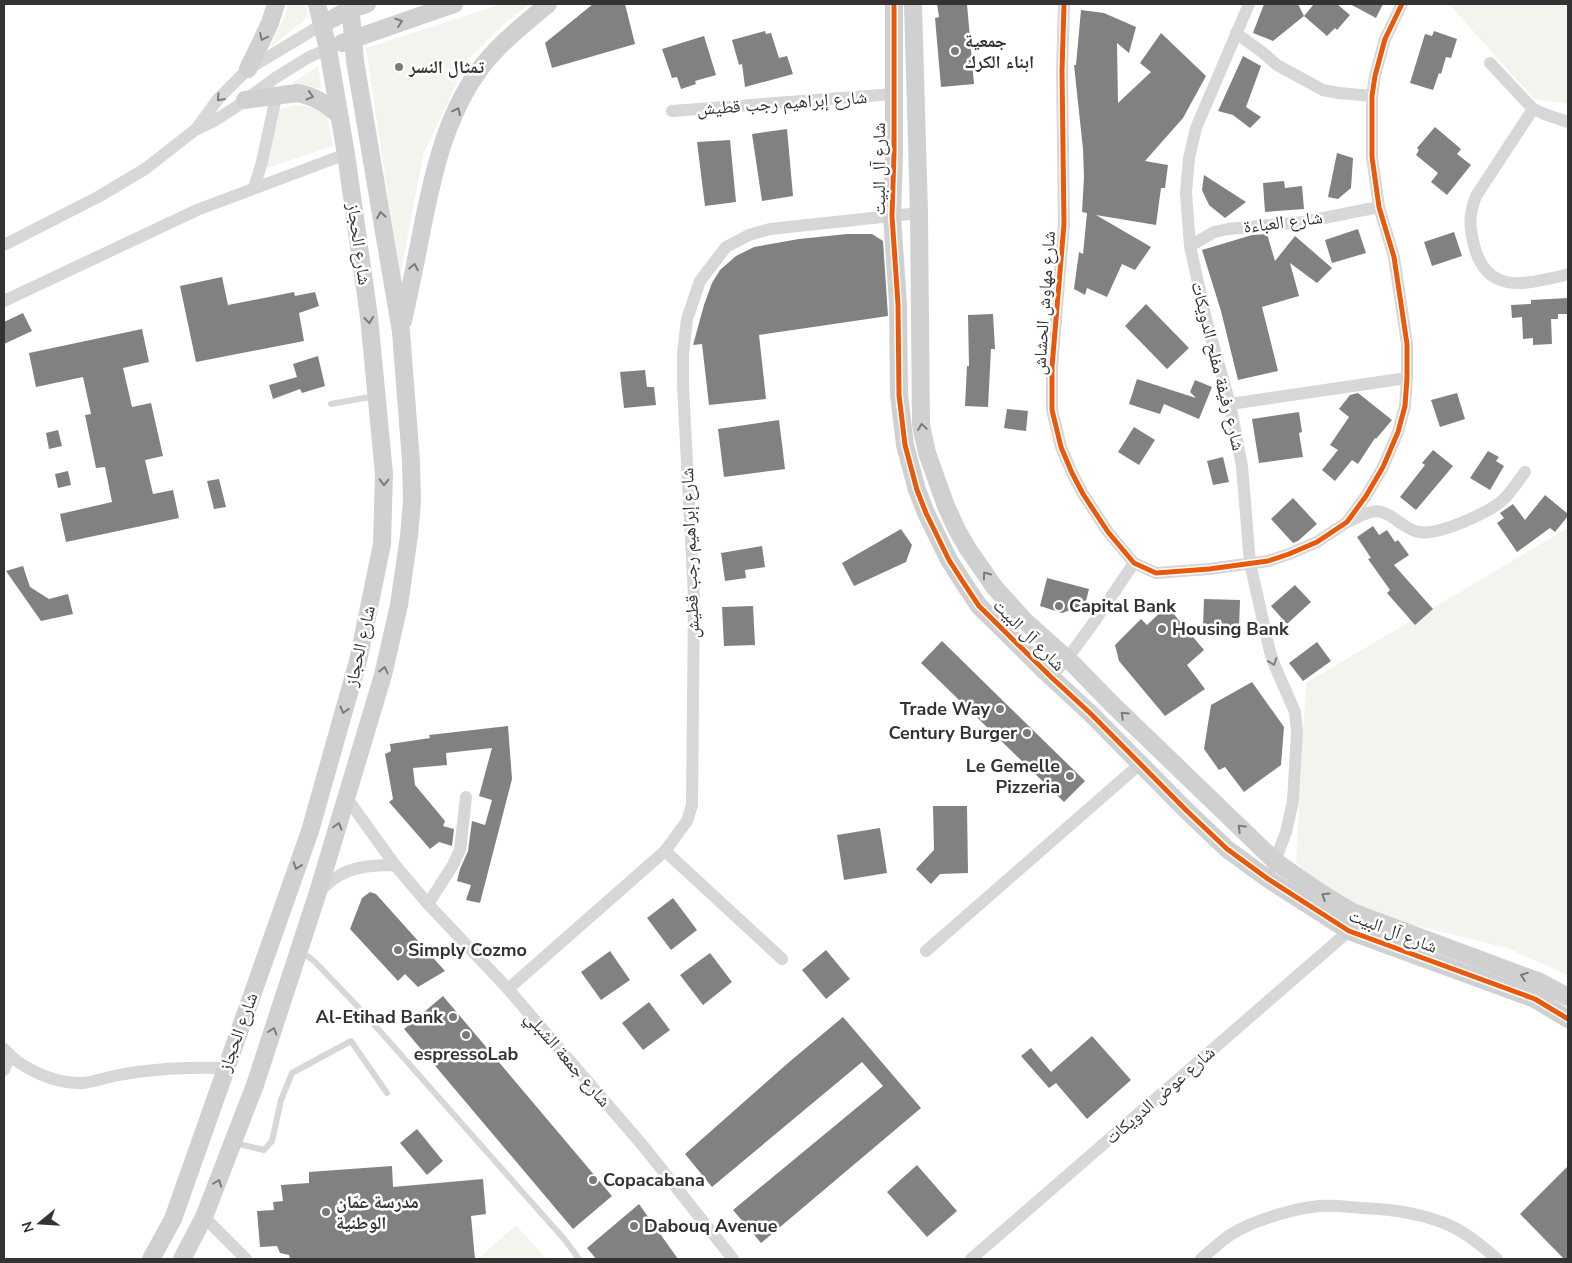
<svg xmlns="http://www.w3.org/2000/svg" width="1572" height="1263" font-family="'Nunito Sans','Noto Naskh Arabic',sans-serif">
<rect width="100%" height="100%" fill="#fff"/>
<g fill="#f1f5ed">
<polygon points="288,4 306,4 308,17 270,47 285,16"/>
<polygon points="502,4 530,4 507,21 468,59 423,155 400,277 366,48"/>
<polygon points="1449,4 1568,4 1568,104 1534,99"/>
<polygon points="318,66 322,89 292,83"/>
<polygon points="296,105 315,107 327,116 333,146 261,170 276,110"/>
<polygon points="1568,528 1568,975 1507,948 1346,908 1296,862 1306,683"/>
<polygon points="516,1225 546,1259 480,1259 479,1258"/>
</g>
<g fill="#818181">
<polygon points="593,4 625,4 635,44 552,68 545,43"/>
<polygon points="937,4 967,4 974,84 941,87 935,18 939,17"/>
<polygon points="1264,4 1298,4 1304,16 1273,41 1253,33"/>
<polygon points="1314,4 1337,4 1350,15 1337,30 1335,28 1327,36 1304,16"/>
<polygon points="1350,4 1383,4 1376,18"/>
<polygon points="1081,10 1104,13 1136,27 1129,53 1117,43 1118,103 1151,72 1140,63 1161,33 1206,76 1183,118 1145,161 1168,165 1165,188 1161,188 1156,225 1096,215 1151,247 1135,270 1122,264 1107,297 1087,288 1085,295 1074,289 1079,252 1083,254 1087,213 1082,212 1084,177 1083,149 1074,65 1076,65"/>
<polygon points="765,31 766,34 771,33 779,58 787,56 793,74 745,87 742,64 739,65 732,40"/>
<polygon points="1434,31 1457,39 1451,58 1446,57 1441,74 1439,73 1433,90 1410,83 1425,34 1432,36"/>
<polygon points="704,36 716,75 695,81 696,84 681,89 677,77 672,78 662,49"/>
<polygon points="1243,56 1261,66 1246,107 1261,117 1250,128 1233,115 1218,111"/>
<polygon points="1435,127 1461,149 1457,154 1471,165 1447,195 1431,182 1438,173 1416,155 1419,150 1417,148"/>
<polygon points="787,129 793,196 762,201 752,134"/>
<polygon points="730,140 736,202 705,206 697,142"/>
<polygon points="1337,153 1353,158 1351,188 1338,199 1328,197"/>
<polygon points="1204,175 1246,202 1225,218 1209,205 1202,190"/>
<polygon points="1284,181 1285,188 1302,186 1304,209 1265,212 1263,183"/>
<polygon points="1358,229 1366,253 1332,263 1325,240"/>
<polygon points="1454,232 1462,256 1432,266 1424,242"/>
<polygon points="847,234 872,234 883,241 888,316 759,335 766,399 709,405 702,344 693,345 704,305 712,283 720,270 736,256 754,247 799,239"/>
<polygon points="1267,234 1275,261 1295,236 1332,268 1317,283 1290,263 1299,296 1262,307 1278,371 1238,380 1221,311 1202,250 1252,235"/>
<polygon points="222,277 228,305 294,292 295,296 315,292 319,306 299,313 304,341 196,362 180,286"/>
<polygon points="1568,298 1568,314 1558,314 1558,319 1551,319 1552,344 1533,345 1533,338 1523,339 1522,317 1512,318 1511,305 1531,304 1531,300"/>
<polygon points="1146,304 1189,348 1167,369 1125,326"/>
<polygon points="23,313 32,331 4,344 4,322"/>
<polygon points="993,314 995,349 991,349 988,407 965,406 967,366 969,366 968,315"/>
<polygon points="142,329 149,362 123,368 132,407 151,403 163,456 145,460 153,494 173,490 179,518 66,542 60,514 112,502 105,467 96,468 85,415 91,414 83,377 36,387 29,353"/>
<polygon points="318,356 325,386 302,393 300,389 273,399 269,385 297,377 293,364"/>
<polygon points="645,370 647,387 654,387 656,405 624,408 620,372"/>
<polygon points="1137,379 1196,398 1190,392 1195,380 1212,387 1199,419 1164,404 1160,414 1129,404"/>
<polygon points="1358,393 1392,420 1376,439 1375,438 1358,464 1352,460 1335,481 1322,470 1338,450 1330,445 1349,417 1339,409 1350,395"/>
<polygon points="1457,393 1465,419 1440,427 1431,400"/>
<polygon points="1007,409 1028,411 1026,431 1004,428"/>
<polygon points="1299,412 1302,432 1299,433 1303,457 1259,463 1252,419"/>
<polygon points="779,420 785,469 724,477 718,429"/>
<polygon points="1134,427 1155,440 1139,465 1118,452"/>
<polygon points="58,430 62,446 49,449 46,433"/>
<polygon points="1433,450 1453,466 1416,510 1400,497 1425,465 1422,463"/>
<polygon points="1488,451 1499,457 1496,461 1504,466 1490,490 1470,478"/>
<polygon points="1223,457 1229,482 1213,485 1207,461"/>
<polygon points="68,471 71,485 58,488 55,474"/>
<polygon points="219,479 226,507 214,509 207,481"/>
<polygon points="1545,495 1568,514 1568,516 1555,532 1550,528 1517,552 1497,523 1504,518 1500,513 1513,504 1525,520"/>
<polygon points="1293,498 1317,524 1298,541 1293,543 1271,519"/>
<polygon points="1373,526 1379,535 1387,530 1395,542 1398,540 1409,555 1394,565 1433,609 1415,625 1387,593 1390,590 1368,559 1371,558 1357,537"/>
<polygon points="901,529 912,545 906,562 854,586 842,563"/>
<polygon points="762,546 765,567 745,570 746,578 725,581 721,553"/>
<polygon points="23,566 30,587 49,599 68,594 73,614 41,621 6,571"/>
<polygon points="1047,578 1089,589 1085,605 1062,613 1040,606"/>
<polygon points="1295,585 1311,602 1287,624 1271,606"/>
<polygon points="1204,599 1240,600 1239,628 1203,627"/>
<polygon points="753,606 755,645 724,646 722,607"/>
<polygon points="1167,606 1204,650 1187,665 1205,689 1165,716 1119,661 1115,645 1141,619 1147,625"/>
<polygon points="942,641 1085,781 1064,802 921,663"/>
<polygon points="1317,642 1331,661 1303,681 1289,663"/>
<polygon points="1252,682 1284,727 1281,765 1244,792 1225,767 1219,770 1204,749 1211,705"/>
<polygon points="508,726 512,779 480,903 466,900 471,885 457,881 460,869 468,851 472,821 485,825 492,800 479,796 492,748 446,753 447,765 413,768 415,785 445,821 443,826 454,829 452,846 439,842 430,849 389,802 393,799 385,754 391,751 390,744 430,738 429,735"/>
<polygon points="933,806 967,806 968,873 940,874 931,884 916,869 934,850"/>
<polygon points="880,828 887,873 844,880 837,835"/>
<polygon points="370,892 376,894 445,971 418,987 405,974 398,981 350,929 362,898"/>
<polygon points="673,898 697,930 671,950 647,918"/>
<polygon points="826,950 850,979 826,999 802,970"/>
<polygon points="610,951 630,980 601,1000 581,972"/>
<polygon points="710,953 732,982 703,1005 680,975"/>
<polygon points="443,996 612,1196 573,1229 404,1029"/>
<polygon points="649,1002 670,1030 643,1050 622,1023"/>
<polygon points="843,1017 921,1108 761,1243 733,1210 883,1086 862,1062 712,1187 685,1154 788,1063"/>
<polygon points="1092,1036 1131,1080 1087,1119 1056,1083 1049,1088 1021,1056 1031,1048 1051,1072"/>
<polygon points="417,1129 443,1161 427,1175 400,1143"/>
<polygon points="917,1165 957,1211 927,1237 887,1192"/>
<polygon points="392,1166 393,1187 483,1179 486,1214 471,1216 475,1259 290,1259 289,1255 280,1253 277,1246 260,1247 257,1211 274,1210 273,1202 283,1201 281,1185 309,1183 309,1172"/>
<polygon points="1568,1166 1568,1259 1564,1259 1520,1214"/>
<polygon points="639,1204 678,1259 596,1259 587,1248"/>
</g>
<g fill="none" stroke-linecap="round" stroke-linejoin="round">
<g stroke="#d7d7d7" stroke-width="6">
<polyline points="331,404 375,396"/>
<polyline points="300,950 315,962 363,1012 565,1240 579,1259"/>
<polyline points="235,1143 264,1150 272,1141 281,1100 292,1073 351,1041 387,1093"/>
</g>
<g stroke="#d7d7d7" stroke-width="12">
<polyline points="1064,4 1062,71 1064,224 1052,367 1052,410 1061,447 1072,473 1083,494 1108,532 1134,563 1156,573 1209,569 1268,561 1289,554 1317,542 1347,522 1366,496 1383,467 1398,432 1405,406 1407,378 1407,344 1394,257 1379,207 1372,157 1372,96 1375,76 1385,39 1402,4"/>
<polyline points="1249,4 1196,128 1189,158 1186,192 1190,246 1206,319 1230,404 1242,466 1250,563 1270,652 1274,664 1295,712 1297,732 1293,801 1286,832 1273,867"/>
<polyline points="1236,33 1262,52 1277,65 1323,90 1339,93 1372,96"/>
<polyline points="1490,63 1533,109 1547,115 1568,122"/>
<path d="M1533 109 1476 196C1469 215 1469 225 1474 245 1483 282 1508 288 1542 280 1551 278 1560 277 1568 274"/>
<polyline points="672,111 893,94"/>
<polyline points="197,128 218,99 248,69 323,24"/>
<polyline points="254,188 262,162 276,97"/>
<polyline points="4,245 98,197 145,169 195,130 214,121 236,107 275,78 309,57 328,49"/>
<polyline points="1190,246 1214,232 1228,229 1303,222 1379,207"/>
<polyline points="4,301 197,210 346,154"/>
<polyline points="1230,404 1407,378"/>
<path d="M1347 522C1371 512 1376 504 1399 522 1405 526 1411 531 1419 532 1439 536 1493 511 1506 497 1513 489 1519 480 1525 472"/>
<polyline points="1051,677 1067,659 1094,622 1134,563"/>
<polyline points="346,797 395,865 428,904 508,989 644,1147 733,1259"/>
<polyline points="665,851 782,959"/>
<path d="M318 892C326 886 332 879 340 875 357 865 376 866 395 865"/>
<polyline points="428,904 453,865 460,850 466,797"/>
<polyline points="926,951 1140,764"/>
<polyline points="508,989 665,851 687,821 692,805 694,597 683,386 683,354 687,319 700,281 726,247 749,235 770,229 919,213"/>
<path d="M4 1049C22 1070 56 1084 83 1083 92 1082 101 1079 110 1077 119 1075 128 1073 137 1072 166 1068 196 1067 225 1068"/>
<polyline points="4,1070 10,1056"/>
<polyline points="204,1217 246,1259"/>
<polyline points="971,1259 1349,931"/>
<path d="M1201 1259C1210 1251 1220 1242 1230 1235 1252 1221 1294 1208 1320 1206 1334 1205 1348 1207 1362 1208 1393 1209 1422 1213 1451 1226 1468 1234 1483 1247 1497 1259"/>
</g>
<g stroke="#d0d0d0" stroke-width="18">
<polyline points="894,4 894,154 892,216 898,304 899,395 905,445 917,490 926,513 949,560 963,582 979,606 1051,677 1090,713 1187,811 1227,849 1268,879 1349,931 1535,999 1568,1019"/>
<polyline points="913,4 919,213 921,425 927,453 946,506 957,530 968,549 995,588 1026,622 1074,665 1112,704 1276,862 1321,893 1352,912 1540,982 1568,997"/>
<polyline points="323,24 350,9 367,4"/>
<polyline points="342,43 454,4"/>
<polyline points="248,69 270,23 276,4"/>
<path d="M245 100 297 93C315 96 326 104 339 115"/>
<path d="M403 321C410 290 416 260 422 229 433 174 445 119 477 73 496 46 523 25 548 4"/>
<polyline points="151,1259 173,1219 310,831 358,661 382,544 384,474 369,317 346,154 328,49 317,4"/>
<polyline points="182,1259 204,1217 255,1085 318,892 383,675 399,605 409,536 412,501 411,461 401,332 355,61 350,4"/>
</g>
<defs>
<g id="cycleway">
<polyline points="894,4 894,154 892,216 898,304 899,395 905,445 917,490 926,513 949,560 963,582 979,606 1051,677 1090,713 1187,811 1227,849 1268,879 1349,931 1535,999 1568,1019"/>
<polyline points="1064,4 1062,71 1064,224 1052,367 1052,410 1061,447 1072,473 1083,494 1108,532 1134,563 1156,573 1209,569 1268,561 1289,554 1317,542 1347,522 1366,496 1383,467 1398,432 1405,406 1407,378 1407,344 1394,257 1379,207 1372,157 1372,96 1375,76 1385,39 1402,4"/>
</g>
</defs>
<use href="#cycleway" stroke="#fff" stroke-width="8"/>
<use href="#cycleway" stroke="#e8590c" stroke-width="5"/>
</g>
<defs><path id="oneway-chevron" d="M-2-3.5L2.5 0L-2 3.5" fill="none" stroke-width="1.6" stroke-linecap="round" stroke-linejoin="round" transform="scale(1.25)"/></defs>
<g stroke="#7a7a7a">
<use href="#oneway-chevron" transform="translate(399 22) rotate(-19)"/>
<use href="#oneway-chevron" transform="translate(263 37) rotate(115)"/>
<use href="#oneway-chevron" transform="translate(310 96) rotate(17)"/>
<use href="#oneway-chevron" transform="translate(457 111) rotate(-64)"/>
<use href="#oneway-chevron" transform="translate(381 215) rotate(-100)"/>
<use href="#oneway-chevron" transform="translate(414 267) rotate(-79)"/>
<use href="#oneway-chevron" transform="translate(369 320) rotate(84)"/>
<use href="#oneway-chevron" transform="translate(922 427) rotate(-98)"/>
<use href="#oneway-chevron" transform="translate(384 482) rotate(91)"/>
<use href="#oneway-chevron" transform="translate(986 575) rotate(-126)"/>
<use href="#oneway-chevron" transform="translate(384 670) rotate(-77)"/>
<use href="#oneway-chevron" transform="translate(344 710) rotate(106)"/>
<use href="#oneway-chevron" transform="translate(1124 715) rotate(-136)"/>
<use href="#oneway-chevron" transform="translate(338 826) rotate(-74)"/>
<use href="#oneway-chevron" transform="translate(1241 828) rotate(-136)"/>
<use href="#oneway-chevron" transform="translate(297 866) rotate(110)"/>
<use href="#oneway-chevron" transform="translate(1325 896) rotate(-148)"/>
<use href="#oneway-chevron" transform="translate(1524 976) rotate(-160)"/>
<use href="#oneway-chevron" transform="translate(273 1031) rotate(-72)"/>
<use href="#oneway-chevron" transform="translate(218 1183) rotate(-69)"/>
</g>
<g stroke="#7d7d7d">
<use href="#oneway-chevron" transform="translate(220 98) rotate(132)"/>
<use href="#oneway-chevron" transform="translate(1273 662) rotate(71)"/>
</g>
<g fill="#7a7a7a" stroke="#fff" stroke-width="2">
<circle cx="955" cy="51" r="5"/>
<circle cx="399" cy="67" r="5"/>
<circle cx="1059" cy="606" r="5"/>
<circle cx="1162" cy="629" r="5"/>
<circle cx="1000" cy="709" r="5"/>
<circle cx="1027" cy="733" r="5"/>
<circle cx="1070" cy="776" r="5"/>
<circle cx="398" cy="950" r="5"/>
<circle cx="453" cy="1017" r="5"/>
<circle cx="466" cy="1035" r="5"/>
<circle cx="593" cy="1180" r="5"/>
<circle cx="326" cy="1212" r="5"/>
<circle cx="634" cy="1226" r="5"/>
</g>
<g text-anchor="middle" stroke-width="5" stroke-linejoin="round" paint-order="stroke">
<g font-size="18" font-weight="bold" fill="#333" stroke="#fff" text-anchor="start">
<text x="965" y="47">جمعية<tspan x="965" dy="21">ابناء الكرك</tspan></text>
<text x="409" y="73">تمثال النسر</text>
<text x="1069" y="612">Capital Bank</text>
<text x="1172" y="635">Housing Bank</text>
<text x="990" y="715" text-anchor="end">Trade Way</text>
<text x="1017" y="739" text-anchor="end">Century Burger</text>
<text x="1060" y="772" text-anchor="end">Le Gemelle<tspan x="1060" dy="21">Pizzeria</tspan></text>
<text x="408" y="956">Simply Cozmo</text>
<text x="443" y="1023" text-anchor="end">Al-Etihad Bank</text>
<text x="466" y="1060" text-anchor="middle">espressoLab</text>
<text x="603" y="1186">Copacabana</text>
<text x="336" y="1208">مدرسة عمّان<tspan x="336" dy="21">الوطنية</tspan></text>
<text x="644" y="1232">Dabouq Avenue</text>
</g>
<g font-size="18" fill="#333" stroke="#fff">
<text transform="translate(782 103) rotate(-4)" y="6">شارع إبراهيم رجب قطيش</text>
<text transform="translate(879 169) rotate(-90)" y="6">شارع آل البيت</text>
<text transform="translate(1283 222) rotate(-7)" y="6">شارع العباءة</text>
<text transform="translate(359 244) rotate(82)" y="6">شارع الحجاز</text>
<text transform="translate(1044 303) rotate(-86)" y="6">شارع مهاوش الحشاش</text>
<text transform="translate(1218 366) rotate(76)" y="6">شارع رفيفة مفلح الدويكات</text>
<text transform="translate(690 553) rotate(-92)" y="6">شارع إبراهيم رجب قطيش</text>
<text transform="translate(1029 635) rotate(45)" y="6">شارع آل البيت</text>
<text transform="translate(360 646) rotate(-77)" y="6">شارع الحجاز</text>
<text transform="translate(1393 931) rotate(21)" y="6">شارع آل البيت</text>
<text transform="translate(238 1032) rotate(-70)" y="6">شارع الحجاز</text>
<text transform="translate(568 1059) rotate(49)" y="6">شارع جمعة الشبلي</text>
<text transform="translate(1160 1095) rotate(-41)" y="6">شارع عوض الدويكات</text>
</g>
</g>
<rect width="1572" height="1263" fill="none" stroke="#333333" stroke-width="10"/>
<g transform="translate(40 1223) rotate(252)" stroke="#ffffff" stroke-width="4" paint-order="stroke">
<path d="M0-4L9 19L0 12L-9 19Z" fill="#333333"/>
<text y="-8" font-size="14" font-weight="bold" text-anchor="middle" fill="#333333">N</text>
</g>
</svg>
